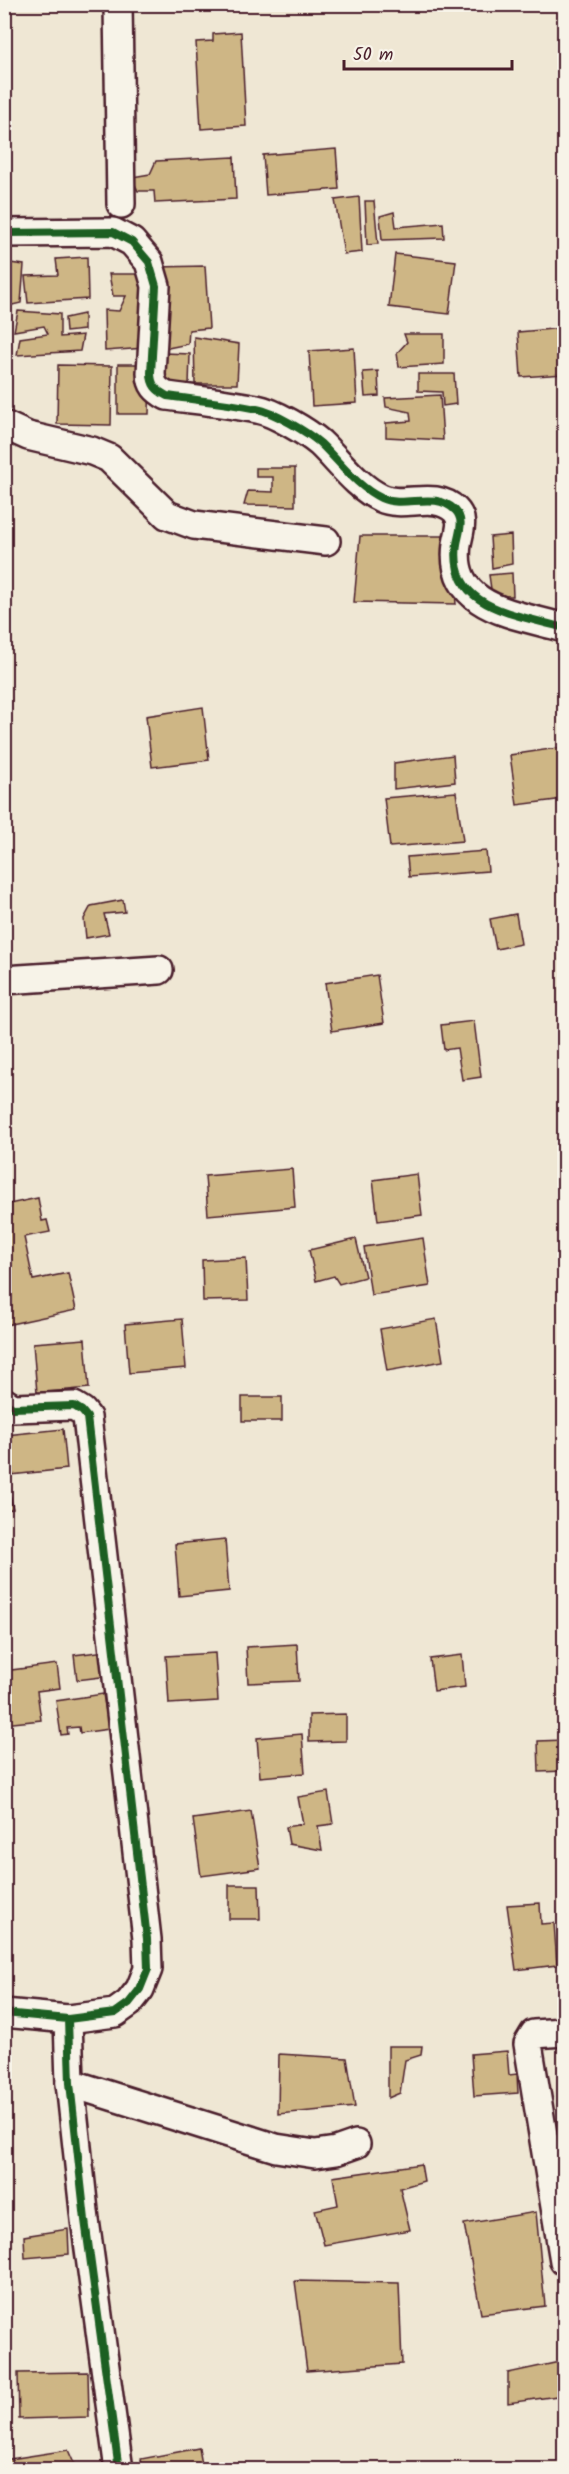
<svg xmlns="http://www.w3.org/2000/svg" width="569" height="2474" font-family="Kalam,sans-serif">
<rect width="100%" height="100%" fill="#efe7d4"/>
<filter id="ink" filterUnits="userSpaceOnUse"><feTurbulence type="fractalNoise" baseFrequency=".0167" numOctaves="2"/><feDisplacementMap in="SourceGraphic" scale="12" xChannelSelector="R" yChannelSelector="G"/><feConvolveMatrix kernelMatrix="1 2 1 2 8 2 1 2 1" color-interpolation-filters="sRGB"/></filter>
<g filter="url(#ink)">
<g fill="#ceb685" stroke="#4a1f2b" stroke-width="1.5">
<polygon points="241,32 246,126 201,129 196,42 213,41 213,34"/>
<polygon points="564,61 564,78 559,79 562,62"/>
<polygon points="336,149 339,189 266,195 263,155"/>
<polygon points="234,157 236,199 155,203 154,191 138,191 132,177 150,174 156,161"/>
<polygon points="564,179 564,232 563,180"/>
<polygon points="359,197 362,252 344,254 335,200"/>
<polygon points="365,201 374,201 378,244 367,245"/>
<polygon points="394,212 396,227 443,223 444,238 382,240 380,216"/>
<polygon points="395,254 456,261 449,314 389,307"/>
<polygon points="87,257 88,299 28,303 25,276 58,275 56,259"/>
<polygon points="10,263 24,265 21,303 4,307 4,293"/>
<polygon points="205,266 209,328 189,330 188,344 163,349 157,267"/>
<polygon points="109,274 146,274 145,348 105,351 104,310 119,311 126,296 113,296"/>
<polygon points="18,311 60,314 60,337 83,335 80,351 17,355 20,338 48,334 44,326 14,331"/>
<polygon points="84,314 84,330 66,332 65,318"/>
<polygon points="564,328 564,374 521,377 518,332"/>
<polygon points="404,334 444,334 444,364 399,367 397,353 407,342"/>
<polygon points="194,337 239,344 237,384 195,384"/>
<polygon points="354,348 357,403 312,406 309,351"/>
<polygon points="164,353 190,354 189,385 163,384"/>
<polygon points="118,364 150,364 149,414 118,414"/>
<polygon points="58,365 112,366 111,425 57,424"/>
<polygon points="378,371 379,396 365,397 363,372"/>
<polygon points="418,374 454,374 456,404 443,406 442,392 418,391"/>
<polygon points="440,395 443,440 386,437 386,423 411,421 410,412 386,407 385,398"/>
<polygon points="256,468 295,468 295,506 244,505 248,491 273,492 273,477 256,477"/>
<polygon points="511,535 512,564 492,568 490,537"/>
<polygon points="360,536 450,536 456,604 354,602"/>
<polygon points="512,573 513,596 492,596 489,575"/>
<polygon points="203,707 209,760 152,767 146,716"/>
<polygon points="564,747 564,799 517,805 510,755"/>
<polygon points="453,755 455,782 394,789 394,763"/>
<polygon points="456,792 463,841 390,847 384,798"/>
<polygon points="486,851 488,871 409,877 407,857"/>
<polygon points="123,900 125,912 104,914 109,934 86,938 84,919 91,906"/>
<polygon points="516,914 521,944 496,949 490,919"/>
<polygon points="377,975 384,1023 332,1031 325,983"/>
<polygon points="474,1021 481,1077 462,1080 457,1048 444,1050 441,1025"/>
<polygon points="292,1169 295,1207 208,1215 205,1176"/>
<polygon points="417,1174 422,1215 378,1221 373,1180"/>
<polygon points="38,1198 42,1221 47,1220 50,1232 24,1237 33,1280 68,1273 76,1310 6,1325 4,1205"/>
<polygon points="423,1238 430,1286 371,1295 364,1247"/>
<polygon points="356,1239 365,1277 339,1284 334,1276 316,1281 309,1250"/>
<polygon points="246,1258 248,1300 203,1301 202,1260"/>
<polygon points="182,1319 186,1368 129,1373 125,1324"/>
<polygon points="436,1319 443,1361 387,1371 380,1329"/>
<polygon points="85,1339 89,1388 37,1393 33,1343"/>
<rect x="242" y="1397" width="40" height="24"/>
<polygon points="63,1429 67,1469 11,1475 6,1435"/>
<polygon points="4,1464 13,1509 4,1510"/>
<polygon points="225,1539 229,1591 179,1596 175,1544"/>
<polygon points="297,1644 299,1681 248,1683 246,1647"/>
<polygon points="106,1651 109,1676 77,1680 74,1655"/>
<polygon points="215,1653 218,1701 169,1704 166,1656"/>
<polygon points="462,1655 465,1687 434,1691 430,1659"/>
<polygon points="57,1664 60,1688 37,1691 41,1720 4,1724 4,1671"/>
<polygon points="103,1694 109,1729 80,1733 79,1727 67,1728 68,1734 61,1735 56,1701"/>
<polygon points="346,1714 346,1741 309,1742 309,1715"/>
<polygon points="302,1734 305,1773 260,1777 257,1738"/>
<polygon points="564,1740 564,1771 539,1772 538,1741"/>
<polygon points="328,1792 333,1824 318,1826 322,1850 289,1844 286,1827 303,1824 298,1797"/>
<polygon points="251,1811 260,1868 201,1876 193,1819"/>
<polygon points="229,1885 259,1885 260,1919 229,1919"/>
<polygon points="540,1903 541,1924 554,1923 557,1965 516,1970 507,1905"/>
<polygon points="388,2046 422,2046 421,2055 405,2060 400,2093 388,2098"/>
<polygon points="507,2051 509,2075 517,2074 518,2093 474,2096 471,2054"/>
<polygon points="279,2054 347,2058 355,2107 278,2114"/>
<polygon points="561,2148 564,2148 564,2168"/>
<polygon points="421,2164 424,2181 400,2188 410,2230 324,2245 315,2210 338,2205 333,2177"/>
<polygon points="536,2212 545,2306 481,2314 464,2224"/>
<polygon points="68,2229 69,2254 25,2258 24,2236"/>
<polygon points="295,2281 399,2283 402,2364 307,2371"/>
<polygon points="564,2361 564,2395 508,2403 508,2373"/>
<polygon points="88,2372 89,2417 19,2419 18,2373"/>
<polygon points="199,2448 203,2470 143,2470 141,2459"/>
<polygon points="68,2450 77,2470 4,2470 4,2460"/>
</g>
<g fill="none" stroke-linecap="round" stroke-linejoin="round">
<defs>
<g id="minor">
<polyline points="118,4 121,204"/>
<path d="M4 233 113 232 132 242 149 262 156 286 151 373C151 385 156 390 167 396 197 400 227 403 257 409 274 412 307 432 320 443 339 461 357 487 381 498 405 509 434 490 455 510 465 520 459 532 457 544 448 610 518 614 564 628"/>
<polyline points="4,425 28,436 92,451 109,458 167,515 194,525 326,541"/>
<polyline points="4,980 159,970"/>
<polyline points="4,1402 13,1408 74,1406 82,1411 87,1417 147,1939 148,1969 140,1989 129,2003 115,2013 68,2019"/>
<polyline points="4,2013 68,2019 70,2083 85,2220 119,2470"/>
<polyline points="564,2032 534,2034 528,2044 564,2261"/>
<polyline points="70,2083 276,2148 315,2154 336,2151 356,2144"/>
</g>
</defs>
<use href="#minor" stroke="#4a1f2b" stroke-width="32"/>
<use href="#minor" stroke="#f7f3e8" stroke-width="27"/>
<defs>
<g id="cycleway">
<path d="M4 233 113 232 132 242 149 262 156 286 151 373C151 385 156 390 167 396 197 400 227 403 257 409 274 412 307 432 320 443 339 461 357 487 381 498 405 509 434 490 455 510 465 520 459 532 457 544 448 610 518 614 564 628"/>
<polyline points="4,1402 13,1408 74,1406 82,1411 87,1417 147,1939 148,1969 140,1989 129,2003 115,2013 68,2019"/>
<polyline points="4,2013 68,2019 70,2083 85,2220 119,2470"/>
</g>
</defs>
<use href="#cycleway" stroke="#f7f3e8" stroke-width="11"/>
<use href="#cycleway" stroke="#1b5e20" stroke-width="8"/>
</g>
</g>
<rect width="569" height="2474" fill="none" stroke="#f7f3e8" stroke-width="24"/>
<rect x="12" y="12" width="545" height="2450" fill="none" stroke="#4a1f2b" stroke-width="2" filter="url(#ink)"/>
<path d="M344 60v9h168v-9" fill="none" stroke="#4a1f2b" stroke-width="3"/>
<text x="353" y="60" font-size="18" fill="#4a1f2b" stroke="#f7f3e8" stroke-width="4.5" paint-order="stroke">50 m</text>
</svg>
